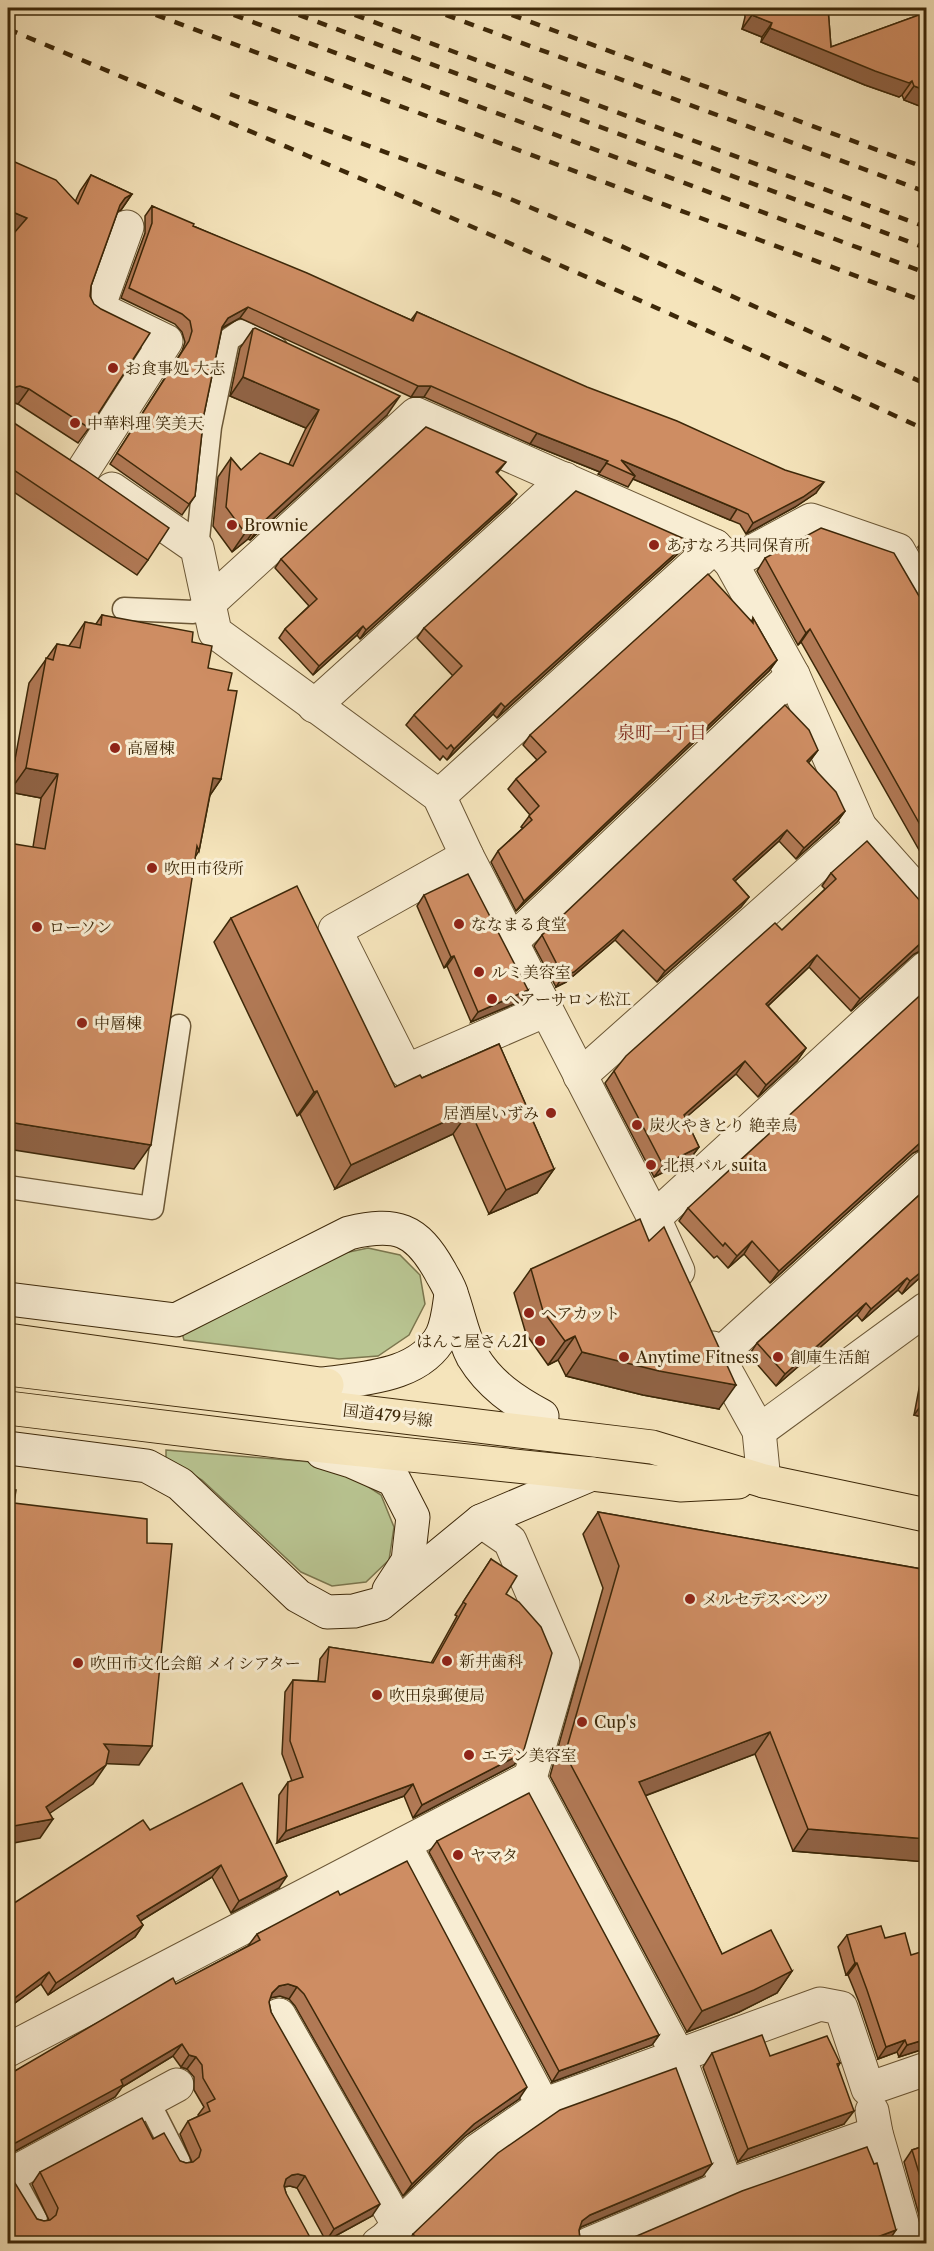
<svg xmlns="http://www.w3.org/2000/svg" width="934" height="2251" font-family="'Libre Caslon Text','Noto Serif JP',serif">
<rect width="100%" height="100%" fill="#f5e4bb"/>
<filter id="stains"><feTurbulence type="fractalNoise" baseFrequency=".00333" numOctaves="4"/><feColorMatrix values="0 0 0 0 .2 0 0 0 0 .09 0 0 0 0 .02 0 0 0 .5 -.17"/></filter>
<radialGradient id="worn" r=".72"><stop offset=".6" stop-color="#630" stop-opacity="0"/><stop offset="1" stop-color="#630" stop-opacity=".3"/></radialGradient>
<g fill="#b9c592" stroke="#7b764e" stroke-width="1.5">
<polygon points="368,1248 400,1255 420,1275 425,1304 409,1335 378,1356 339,1359 184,1340 182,1333 330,1256"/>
<polygon points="166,1450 324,1463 355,1478 381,1495 394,1527 389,1560 366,1582 332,1586 301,1572 202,1480 166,1458"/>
</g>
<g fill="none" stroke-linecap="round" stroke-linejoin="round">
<defs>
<g id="lane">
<polyline points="197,548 210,427 228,340 241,331 276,348"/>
<polyline points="124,609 193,612 209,603"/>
<polyline points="8,1187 152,1208 179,1026"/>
<polyline points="148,2101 179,2162"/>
<polyline points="11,2174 36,2220"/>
</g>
<g id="street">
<polyline points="84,469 166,341 98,308 127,227"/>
<polyline points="112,489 197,548 215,632 439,796 467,856 654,1218 678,1271"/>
<polyline points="731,563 811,520 898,550 926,599"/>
<polyline points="209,603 416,414 715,546"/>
<polyline points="314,706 565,479"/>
<polyline points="439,796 715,546 731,563 793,675 860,827 926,901"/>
<polyline points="467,856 335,930 406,1071 546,1010"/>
<polyline points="511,942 793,675"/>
<polyline points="580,1076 860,827"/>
<polyline points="654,1218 926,968"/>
<polyline points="713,1348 759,1431 764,1481"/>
<polyline points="717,1357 926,1167"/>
<polyline points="759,1431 926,1309"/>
<polyline points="481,1521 510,1541 563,1664 530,1778 679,2057 727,2186"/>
<polyline points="404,1844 543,2105"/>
<polyline points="279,2015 399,2226"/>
<polyline points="8,2050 530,1778"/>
<polyline points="872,2111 876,2133 908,2244"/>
<polyline points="8,2176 177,2085"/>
<polyline points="378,2244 385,2239 478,2150 543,2105 820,2004 841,2008 868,2089 926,2069"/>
<polyline points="589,2244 727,2186 876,2133"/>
</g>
<g id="secondary">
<path d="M8 1299 176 1320 349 1233C396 1222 416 1228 440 1271 444 1279 450 1287 452 1296 459 1316 463 1338 473 1357 490 1385 514 1401 542 1416"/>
<path d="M323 1384C364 1378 420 1377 442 1335 448 1322 449 1308 451 1294"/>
<polyline points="8,1448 147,1466 180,1484 298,1596 327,1612 354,1611 380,1604 481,1521 592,1474"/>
<polyline points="322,1452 351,1461 394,1480 413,1517 408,1561 389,1590"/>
</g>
<g id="highway">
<polyline points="8,1340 327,1385"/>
<polyline points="8,1369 652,1447 764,1481 926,1515"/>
<polyline points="8,1408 285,1442 592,1474 680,1485 738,1482"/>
</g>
</defs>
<use href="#lane" stroke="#6b5736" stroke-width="25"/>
<use href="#street" stroke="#6b5736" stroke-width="35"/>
<use href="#secondary" stroke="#3d2809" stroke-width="35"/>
<use href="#highway" stroke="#3d2809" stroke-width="35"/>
<use href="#lane" stroke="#f8edd3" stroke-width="22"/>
<use href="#street" stroke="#f8edd3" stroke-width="33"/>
<use href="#secondary" stroke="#f8edd3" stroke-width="33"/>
<use href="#highway" stroke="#f5e4bb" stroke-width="33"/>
<g stroke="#3d2809" stroke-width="4.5" stroke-dasharray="10 10" stroke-linecap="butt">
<polyline points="137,8 926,302"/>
<polyline points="215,8 926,273"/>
<polyline points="280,8 926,248"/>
<polyline points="336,8 926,227"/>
<polyline points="427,8 926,192"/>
<polyline points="493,8 926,168"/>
<path d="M8 29C316 158 623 290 926 430"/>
<polyline points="230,94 508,198 619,245 926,384"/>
</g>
</g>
<g fill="#b17955" stroke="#3d2809" stroke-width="1.5">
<polygon points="744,8 828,8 831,47 927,12 927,109 904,100 902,95 899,97 865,85 761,42 762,37 742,29 745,17"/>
<polygon points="91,175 132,194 121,210 118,211 91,286 89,428 78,443 18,404 9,401 8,402 8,240 14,233 8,230 75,202 80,191"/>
<polygon points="152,206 193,226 411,320 417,312 816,493 795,507 746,534 740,524 730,520 633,479 628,487 598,474 600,472 530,444 424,397 411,397 240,318 222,328 204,414 195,496 182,515 110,464 182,351 185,342 182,332 175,324 121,298 145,233 145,216"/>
<polygon points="253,329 387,415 250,540 248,539 232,552 213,526 218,477 231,458 241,470 289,464 306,428 230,396 240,348"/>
<polygon points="8,419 148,560 137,575 8,488"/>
<polygon points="499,471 497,473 510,503 360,639 357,635 313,675 279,638 285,629 309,606 275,568 281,559"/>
<polygon points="927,535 927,562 918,547"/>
<polygon points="681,551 497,718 493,714 447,760 443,756 440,760 406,725 414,715 453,676 417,638 424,628"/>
<polygon points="765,558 919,596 927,603 927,864 801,642 798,645 757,571"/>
<polygon points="102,615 192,642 208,668 228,690 221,779 210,795 199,851 195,857 134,1169 33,847 41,798 9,792 29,683 57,644 69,646 85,622 96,624"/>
<polygon points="753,618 777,660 769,671 516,911 491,862 498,851 523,828 521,827 530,815 508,789 516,779 537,760 523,745 530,735 751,622"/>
<polygon points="818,750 808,763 845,811 837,822 796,859 779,841 735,881 749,897 741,907 657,982 615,940 566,982 556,987 534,946 542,935"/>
<polygon points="831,873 921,902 922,950 914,954 851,1011 809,967 768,1006 806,1048 797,1061 758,1097 736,1074 685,1118 699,1147 690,1159 654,1177 605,1083 614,1071 782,930 825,889 822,886"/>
<polygon points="424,895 528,990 521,1001 471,1022 447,966 444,968 417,906"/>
<polygon points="231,918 395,1087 422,1078 499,1044 554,1169 537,1193 489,1214 453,1134 335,1189 300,1114 297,1116 214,942"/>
<polygon points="921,1149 913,1153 770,1283 744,1254 728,1268 717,1256 714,1258 679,1221 688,1208"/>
<polygon points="927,1188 927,1271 902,1294 898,1290 862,1321 857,1315 776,1386 749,1355 757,1343"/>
<polygon points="649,1241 719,1409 643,1395 566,1376 558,1360 548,1365 526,1334 514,1293 531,1269"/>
<polygon points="927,1347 927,1418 914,1415"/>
<polygon points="598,1512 927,1570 927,1862 793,1851 755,1754 645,1796 722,1954 792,1971 777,1993 739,2012 687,2032 550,1776 603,1588 583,1534"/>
<polygon points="491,1559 506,1594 523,1753 514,1765 413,1818 404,1796 277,1843 279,1795 288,1782 292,1781 282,1754 285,1692 293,1680 318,1681 320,1659 329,1647 431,1663 457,1616 455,1615"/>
<polygon points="150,1830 279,1888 231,1913 212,1877 140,1921 143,1925 135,1937 48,1995 41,1984 8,2008"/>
<polygon points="437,1841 659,2035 652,2045 552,2082 429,1852"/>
<polygon points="340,1895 519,2099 465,2136 403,2196 295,2006 289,1999 280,1996 270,1998 269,2002 271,2012 372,2216 326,2241 297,2188 290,2186 284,2187 286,2193 8,2244 37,2219 44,2221 49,2220 32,2184 40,2172 153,2139 180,2161 186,2163 192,2162 180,2134 188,2121 199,2116 198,2115 204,2107 194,2090 194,2077 187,2069 181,2067 173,2056 122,2087 115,2097 8,2155 8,2075 248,1946 257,1934"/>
<polygon points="847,1935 885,1938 911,1955 927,2048 899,2057 897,2052 878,2059 859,2002 848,1975 846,1975 838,1947"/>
<polygon points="712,2053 770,2056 840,2063 838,2067 844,2124 738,2162 703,2067"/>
<polygon points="927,2106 927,2131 920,2115"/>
<polygon points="927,2145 927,2233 925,2228 923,2229 904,2162 912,2150"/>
<polygon points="703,2176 581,2227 579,2230 580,2240 584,2244 407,2244 413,2234"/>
</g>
<g fill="#906345" stroke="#3d2809" stroke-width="1.5">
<polygon points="752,15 772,23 762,37 742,29"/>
<polygon points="770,28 912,81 902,95 899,97 865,85 761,42"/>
<polygon points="914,86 927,91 927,109 904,100"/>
<polygon points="132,194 121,210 114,213 125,198"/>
<polygon points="8,210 27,218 16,234 8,230"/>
<polygon points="248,307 240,318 220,329 228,318"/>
<polygon points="243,377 319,410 306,428 230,396"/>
<polygon points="20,386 29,389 18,404 9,401 8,402 8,390 10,388"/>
<polygon points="418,386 431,386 424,397 411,397"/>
<polygon points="400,396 387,415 250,540 263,522"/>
<polygon points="537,433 608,461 600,472 530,444"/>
<polygon points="621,460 737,509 730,520 633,479 635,476"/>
<polygon points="506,462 499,471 489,481 496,472"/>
<polygon points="824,482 816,493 795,507 746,534 753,523"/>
<polygon points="517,494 510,503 360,639 366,630"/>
<polygon points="261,520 248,539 232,552 245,533"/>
<polygon points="689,541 681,551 497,718 505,707"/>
<polygon points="363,626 357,635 313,675 319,666"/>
<polygon points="810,629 801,642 798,645 806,633"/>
<polygon points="777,660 769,671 516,911 524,901"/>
<polygon points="501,703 493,714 447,760 454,749"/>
<polygon points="818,750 810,761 799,772 807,761"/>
<polygon points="26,768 58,774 41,798 9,792"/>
<polygon points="213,778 221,779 204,804"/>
<polygon points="845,811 837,822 796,859 804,848"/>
<polygon points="787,830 779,841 725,890 733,879"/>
<polygon points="749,897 741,907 657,982 665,971"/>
<polygon points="623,930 615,940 566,982 556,987 563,976"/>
<polygon points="927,940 927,950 922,950 914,954 851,1011 860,999 922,942"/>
<polygon points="817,955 809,967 757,1016 766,1004"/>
<polygon points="454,956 447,966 444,968 451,957"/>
<polygon points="528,990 521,1001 471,1022 478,1012"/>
<polygon points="806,1048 797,1061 758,1097 766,1085"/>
<polygon points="745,1061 736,1074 675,1127 684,1115"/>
<polygon points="317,1091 300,1114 297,1116 314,1092"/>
<polygon points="470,1110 453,1134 335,1189 351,1165"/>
<polygon points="9,1122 151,1145 134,1169 8,1149 8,1124"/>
<polygon points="927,1138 927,1149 921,1149 913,1153 770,1283 779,1271 922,1141"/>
<polygon points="699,1147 690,1159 654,1177 663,1165"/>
<polygon points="554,1169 537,1193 489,1214 506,1190"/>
<polygon points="752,1241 744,1254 728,1268 737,1256"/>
<polygon points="927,1267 927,1271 902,1294 910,1281"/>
<polygon points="907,1278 898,1290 862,1321 871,1309"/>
<polygon points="866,1303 857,1315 776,1386 785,1374"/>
<polygon points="575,1336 558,1360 548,1365 565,1341"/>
<polygon points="582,1352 736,1385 719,1409 643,1395 566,1376"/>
<polygon points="927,1397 927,1418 914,1415"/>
<polygon points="770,1732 755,1754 623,1804 639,1782"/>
<polygon points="104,1744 152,1746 139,1765 91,1763"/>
<polygon points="523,1753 514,1765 413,1818 422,1805"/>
<polygon points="106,1765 93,1784 37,1822 53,1819 40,1838 8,1844 8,1827 46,1807"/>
<polygon points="413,1784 404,1796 277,1843 286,1831"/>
<polygon points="808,1829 927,1839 927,1862 793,1851"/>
<polygon points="221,1865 212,1877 129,1928 137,1916"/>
<polygon points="287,1876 279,1888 231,1913 239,1901"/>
<polygon points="143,1925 135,1937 48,1995 56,1983"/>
<polygon points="855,1963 857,1963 848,1975 846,1975"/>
<polygon points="792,1971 777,1993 739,2012 687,2032 702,2011"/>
<polygon points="49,1972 41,1984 8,2008 8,2003"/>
<polygon points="288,1984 297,1987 289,1999 280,1996 270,1998 272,1993 279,1986"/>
<polygon points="659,2035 652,2045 552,2082 559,2071"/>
<polygon points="927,2039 927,2048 899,2057 907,2045"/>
<polygon points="905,2040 897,2052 878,2059 886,2047"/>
<polygon points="182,2044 173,2056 122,2087 115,2097 8,2155 8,2147"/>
<polygon points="189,2055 196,2057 187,2069 181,2067"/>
<polygon points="527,2087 519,2099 465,2136 403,2196 412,2184 474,2124"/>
<polygon points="854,2111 844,2124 738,2162 748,2149"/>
<polygon points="712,2164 703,2176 581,2227 574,2233 582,2221 590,2215"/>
<polygon points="298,2174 305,2176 297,2188 290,2186 283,2187 286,2179 292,2175"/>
<polygon points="380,2204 372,2216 326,2241 334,2229"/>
<polygon points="896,2230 888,2242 884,2244 869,2244 872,2239"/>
</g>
<g fill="#ce8d63" stroke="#3d2809" stroke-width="1.5">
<polygon points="754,8 828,8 831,47 927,12 927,91 914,86 912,81 909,83 875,71 770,28 772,23 752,15"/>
<polygon points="8,159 56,180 78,204 91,175 132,194 125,198 120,205 91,286 90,296 94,304 101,309 150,333 89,428 29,389 20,386 10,388 8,390 8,240 27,218 8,210"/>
<polygon points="152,206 194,224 193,226 307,273 413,321 417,312 587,387 677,421 785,470 824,482 803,497 753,523 748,514 737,509 621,460 635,476 606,463 608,461 537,433 431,386 418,386 248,307 228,318 222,327 204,414 195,496 189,504 117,453 189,341 192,331 190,321 182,314 129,288 152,223"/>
<polygon points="255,328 400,396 263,522 261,520 245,533 226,507 231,458 241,470 260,453 293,466 319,410 243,377 253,329"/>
<polygon points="8,419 84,469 169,528 148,560 8,466"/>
<polygon points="426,427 506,462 496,472 517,494 366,630 363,626 319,666 285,629 317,599 281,559"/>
<polygon points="576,491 689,541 505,707 501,703 454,749 451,745 447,749 414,715 462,666 424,628"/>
<polygon points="821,528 894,553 919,596 927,603 927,837 810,629 806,633 765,558"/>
<polygon points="708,574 753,623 753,618 777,660 524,901 498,851 532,820 529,816 539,806 516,779 546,752 530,735"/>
<polygon points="102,615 193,632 192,642 212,646 208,668 232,673 228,690 237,691 221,779 213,778 199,851 197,846 151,1145 9,1122 8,1130 8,843 45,849 58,774 26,768 46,658 53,660 57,644 80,648 85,622 101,625"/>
<polygon points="785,705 809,730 818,750 807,761 836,792 845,811 804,848 787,830 733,879 749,897 665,971 623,930 574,972 563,976 542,935"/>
<polygon points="867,841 921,902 927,905 927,940 922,942 860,999 817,955 766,1004 806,1048 766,1085 745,1061 684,1115 699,1147 663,1165 614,1071 626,1056 775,923 782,930 836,879 831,873"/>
<polygon points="468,874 528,990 478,1012 454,956 451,957 424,895"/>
<polygon points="297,886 395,1087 420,1075 422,1078 499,1044 554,1169 506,1190 470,1110 351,1165 317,1091 314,1092 231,918"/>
<polygon points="927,989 927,1138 922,1141 779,1271 752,1241 737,1256 725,1243 723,1246 688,1208"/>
<polygon points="927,1188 927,1267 910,1281 907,1278 871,1309 866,1303 785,1374 757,1343"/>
<polygon points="640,1219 649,1241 664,1227 736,1385 659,1371 582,1352 575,1336 565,1341 543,1311 531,1269"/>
<polygon points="8,1490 16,1490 14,1503 147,1519 147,1543 172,1544 152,1746 104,1744 109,1751 106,1765 46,1807 53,1819 8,1827"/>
<polygon points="598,1512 927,1570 927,1839 808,1829 770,1732 639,1782 722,1954 771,1930 792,1971 754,1990 702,2011 565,1754 619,1566"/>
<polygon points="491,1559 517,1576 506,1594 519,1602 541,1627 552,1653 523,1753 422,1805 413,1784 286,1831 288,1782 303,1777 290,1741 293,1680 325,1682 329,1647 433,1663 466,1604 463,1602"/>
<polygon points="242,1783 287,1876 239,1901 221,1865 137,1916 143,1925 56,1983 49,1972 8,2003 8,1907 143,1820 150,1830"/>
<polygon points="529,1793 659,2035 559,2071 437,1841"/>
<polygon points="407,1861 527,2087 474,2124 412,2184 304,1994 297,1987 288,1984 279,1986 272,1993 269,2002 271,2012 380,2204 334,2229 305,2176 298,2174 292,2175 286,2179 284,2186 286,2193 312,2241 310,2243 311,2244 8,2244 8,2180 15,2183 37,2219 44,2221 50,2220 56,2215 58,2208 40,2172 142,2118 153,2139 164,2133 180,2161 186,2163 193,2162 199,2157 201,2150 188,2121 210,2111 207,2103 215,2099 203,2078 202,2065 196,2057 189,2055 182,2044 121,2080 123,2085 8,2147 8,2075 173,1978 176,1984 260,1940 257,1934 338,1891 340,1895"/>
<polygon points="881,1926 885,1938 905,1933 911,1955 927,1950 927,2039 907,2045 905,2040 886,2047 867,1990 857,1963 855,1963 847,1935"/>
<polygon points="762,2035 770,2056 827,2036 840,2063 837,2064 854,2111 748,2149 712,2053"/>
<polygon points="676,2068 712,2164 590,2215 582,2221 579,2230 580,2240 584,2244 421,2244 413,2234 498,2153 560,2110"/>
<polygon points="927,2145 927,2199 912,2150"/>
<polygon points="867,2147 874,2164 877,2163 896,2230 872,2239 873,2244 618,2244 742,2191"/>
</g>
<g fill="#8f2418" stroke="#f8edd3" stroke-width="2">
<circle cx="113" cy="368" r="6"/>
<circle cx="75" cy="423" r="6"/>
<circle cx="232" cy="525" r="6"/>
<circle cx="654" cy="545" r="6"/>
<circle cx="115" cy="748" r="6"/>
<circle cx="152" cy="868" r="6"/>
<circle cx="459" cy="924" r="6"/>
<circle cx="37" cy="927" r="6"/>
<circle cx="479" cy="972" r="6"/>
<circle cx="492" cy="999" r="6"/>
<circle cx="82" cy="1023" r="6"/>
<circle cx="551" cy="1113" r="6"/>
<circle cx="637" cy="1125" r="6"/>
<circle cx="651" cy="1165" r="6"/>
<circle cx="529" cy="1313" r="6"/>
<circle cx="540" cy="1341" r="6"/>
<circle cx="624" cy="1357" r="6"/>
<circle cx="778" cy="1357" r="6"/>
<circle cx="690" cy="1599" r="6"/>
<circle cx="447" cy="1661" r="6"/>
<circle cx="78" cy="1663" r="6"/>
<circle cx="377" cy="1695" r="6"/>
<circle cx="582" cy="1722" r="6"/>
<circle cx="469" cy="1755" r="6"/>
<circle cx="458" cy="1855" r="6"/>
</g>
<g text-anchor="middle" stroke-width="6" stroke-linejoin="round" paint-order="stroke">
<g font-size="16" fill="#3d2809" stroke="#f8edd3" text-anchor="start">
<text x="125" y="374">お食事処 大志</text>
<text x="87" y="429">中華料理 笑美天</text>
<text x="244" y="531">Brownie</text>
<text x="666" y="551">あすなろ共同保育所</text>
<text x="127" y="754">高層棟</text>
<text x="164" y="874">吹田市役所</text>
<text x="471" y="930">ななまる食堂</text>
<text x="49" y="933">ローソン</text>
<text x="491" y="978">ルミ美容室</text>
<text x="504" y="1005">ヘアーサロン松江</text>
<text x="94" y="1029">中層棟</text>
<text x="539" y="1119" text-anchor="end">居酒屋いずみ</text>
<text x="649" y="1131">炭火やきとり 絶幸鳥</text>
<text x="663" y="1171">北摂バル suita</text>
<text x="541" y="1319">ヘアカット</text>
<text x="528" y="1347" text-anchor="end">はんこ屋さん21</text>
<text x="636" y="1363">Anytime Fitness</text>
<text x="790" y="1363">創庫生活館</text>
<text x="702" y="1605">メルセデスベンツ</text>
<text x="459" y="1667">新井歯科</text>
<text x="90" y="1669">吹田市文化会館 メイシアター</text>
<text x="389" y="1701">吹田泉郵便局</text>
<text x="594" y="1728">Cup's</text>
<text x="481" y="1761">エデン美容室</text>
<text x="470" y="1861">ヤマタ</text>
</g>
<g font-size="16" fill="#3d2809" stroke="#f8edd3">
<text transform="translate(388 1415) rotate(7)" y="6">国道479号線</text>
</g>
<g font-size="18" fill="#7a1f14" stroke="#f8edd3">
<text x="662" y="739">泉町一丁目</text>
</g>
</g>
<rect width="934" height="2251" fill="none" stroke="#f5e4bb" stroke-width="30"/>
<rect x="9" y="9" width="916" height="2233" fill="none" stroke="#3d2809" stroke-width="3"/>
<rect x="15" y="15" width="904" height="2221" fill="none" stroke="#3d2809" stroke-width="1.5"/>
<rect width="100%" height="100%" filter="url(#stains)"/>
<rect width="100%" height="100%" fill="url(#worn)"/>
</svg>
